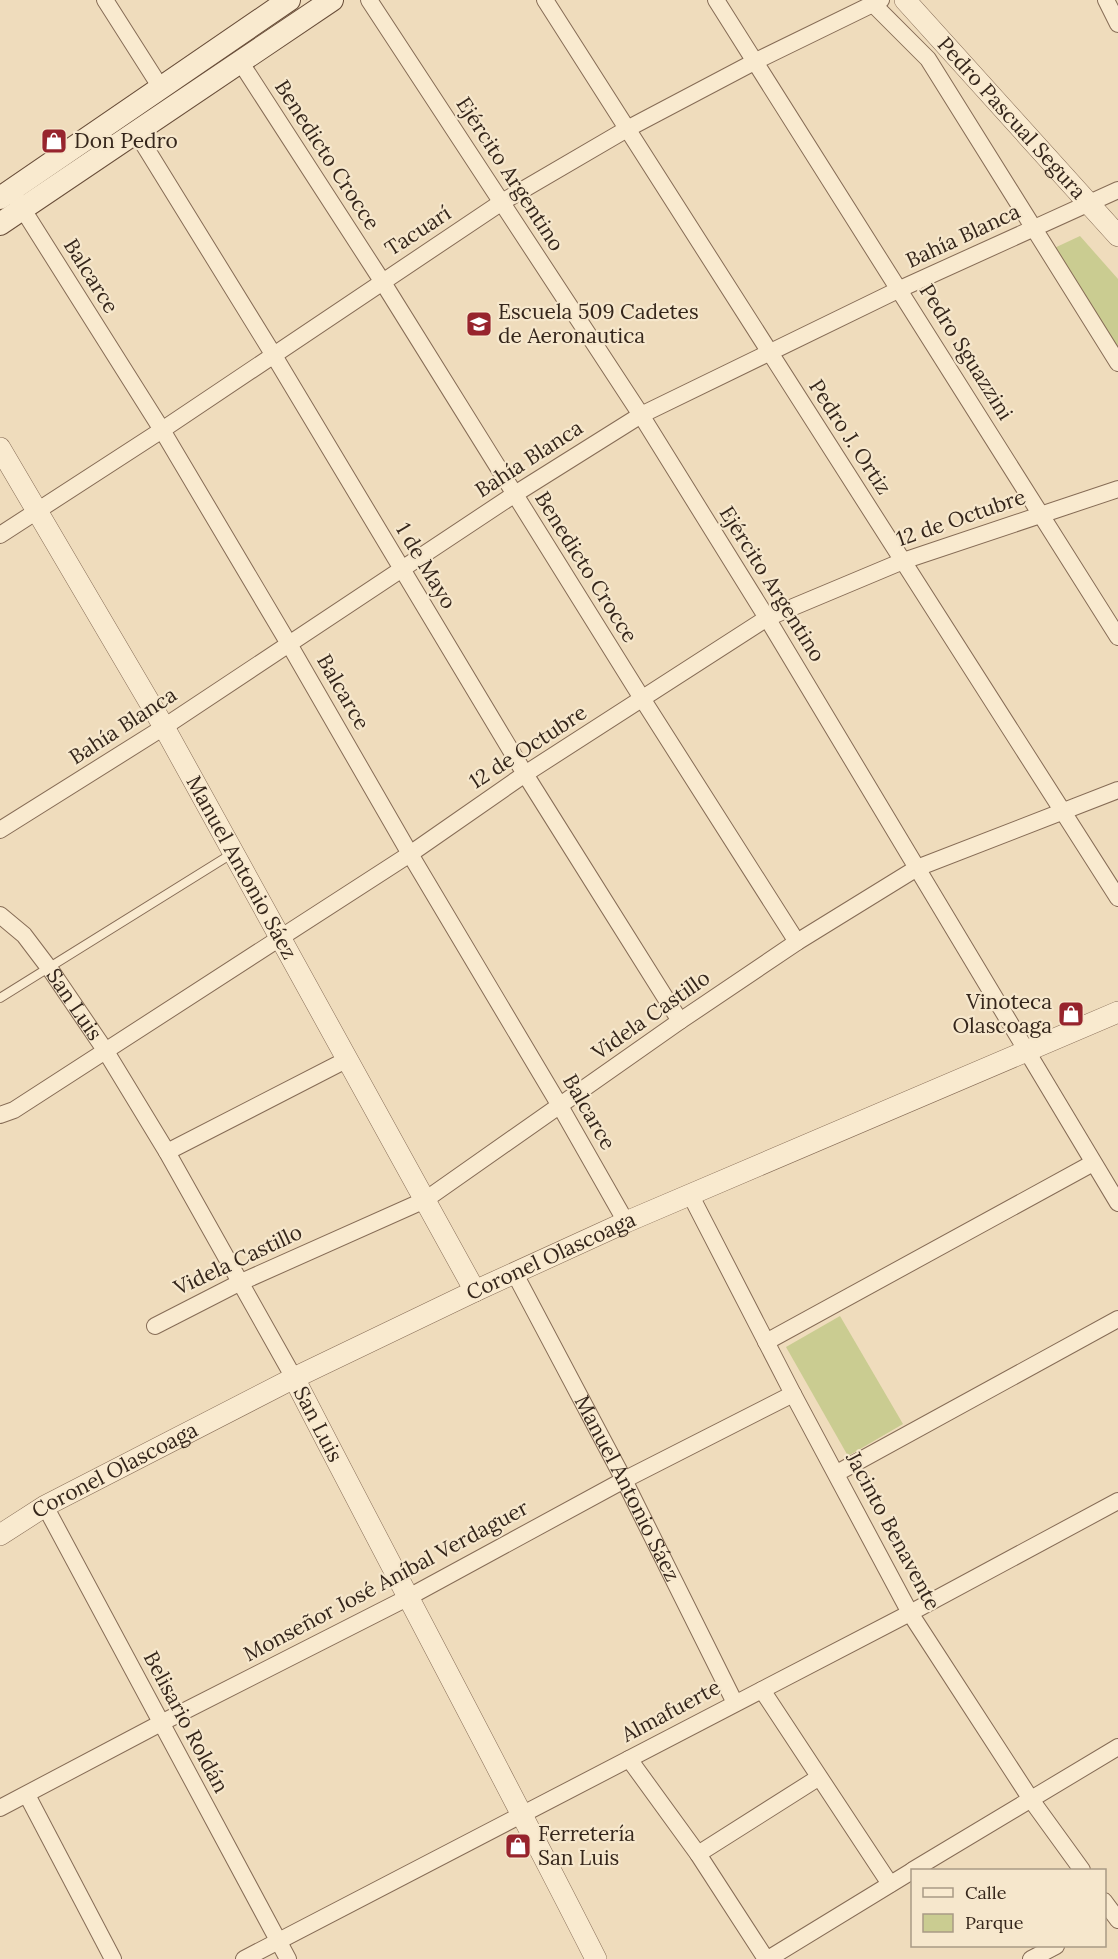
<svg xmlns="http://www.w3.org/2000/svg" width="1118" height="1959" font-family="Lora,serif">
<rect width="100%" height="100%" fill="#efdcbc"/>
<g fill="#cacc91">
<polygon points="1080,236 1118,279 1118,356 1050,250"/>
<polygon points="840,1316 903,1424 848,1456 786,1347"/>
</g>
<g fill="none" stroke-linecap="round" stroke-linejoin="round">
<defs>
<polyline id="service" points="0,998 233,853"/>
<g id="minor">
<polyline points="105,0 161,88"/>
<polyline points="369,0 641,415 767,618 1118,1203"/>
<polyline points="545,0 1118,898"/>
<polyline points="716,0 1118,637"/>
<polyline points="1106,0 1118,24"/>
<polyline points="873,4 928,59 1118,363"/>
<polyline points="241,63 382,281 643,700 797,942"/>
<polyline points="136,132 273,354 525,774 680,1021"/>
<polyline points="17,200 162,430 289,644 410,854 560,1106 626,1222"/>
<polyline points="0,535 162,430 502,202 627,129 756,61 881,0"/>
<polyline points="0,830 164,727 515,494 641,415 900,289 1118,190"/>
<path id="s1" d="M0 915 24 935 52 972 105 1050 167 1152 294 1378"/>
<polyline points="0,1115 14,1110 410,854 525,774 767,618 903,561 1118,489"/>
<polyline points="167,1152 348,1059"/>
<polyline points="691,1196 793,1394 910,1613 1032,1801 1082,1870"/>
<path id="s2" d="M515 1274 624 1480 735 1703"/>
<polyline points="155,1326 239,1283 425,1200 680,1021 797,942 917,868 1118,790"/>
<polyline points="766,1342 1093,1163"/>
<polyline points="837,1473 1118,1319"/>
<polyline points="45,1506 288,1959"/>
<polyline points="762,1690 890,1884"/>
<polyline points="629,1759 698,1854 766,1959"/>
<polyline points="27,1795 113,1959"/>
<polyline points="0,1808 161,1723 407,1598 624,1480 793,1394"/>
<polyline points="698,1854 818,1778"/>
<polyline points="913,1870 1118,1747"/>
<polyline points="1104,1901 1118,1920"/>
<polyline points="244,1959 910,1613 1118,1501"/>
<polyline points="768,1959 912,1871"/>
<polyline points="1031,1959 1056,1946"/>
</g>
<g id="tertiary">
<path id="s3" d="M905 0 1118 236"/>
<path id="s4" d="M0 448 164 727 475 1291"/>
<path id="s5" d="M294 1378C394 1572 497 1764 596 1959"/>
<path id="s6" d="M0 1535 45 1506 294 1378 475 1291 626 1222 1118 1012"/>
</g>
<g id="secondary">
<polyline points="0,198 289,0"/>
<polyline points="0,224 332,0"/>
</g>
</defs>
<use href="#service" stroke="#866c56" stroke-width="10"/>
<use href="#minor" stroke="#866c56" stroke-width="18"/>
<use href="#tertiary" stroke="#866c56" stroke-width="22"/>
<use href="#secondary" stroke="#684d39" stroke-width="24"/>
<use href="#service" stroke="#f9eacf" stroke-width="8"/>
<use href="#minor" stroke="#f9eacf" stroke-width="16"/>
<use href="#tertiary" stroke="#f9eacf" stroke-width="21"/>
<use href="#secondary" stroke="#f9eacf" stroke-width="22"/>
</g>
<defs>
<symbol id="shop-square" viewBox="-11 -11 22 22"><rect x="-9" y="-9" width="18" height="18" rx="4" fill="#97242d" stroke="#f6e7cc"/><path d="M-5-2.5h2.3a2.7 3.5 0 0 1 5.4 0H5L5.5 6h-11ZM-1.5-2.5h3a1.5 2.3 0 0 0-3 0Z" fill="#fff"/></symbol>
<symbol id="school-square" viewBox="-11 -11 22 22"><rect x="-9" y="-9" width="18" height="18" rx="4" fill="#97242d" stroke="#f6e7cc"/><path d="M0-5L7-2L0 1L-7-2ZM-4 1L0 2.5L4 1V4Q0 6-4 4Z" fill="#fff"/></symbol>
</defs>
<g fill-rule="evenodd">
<use href="#shop-square" x="39" y="126" width="30" height="30"/>
<use href="#school-square" x="464" y="309" width="30" height="30"/>
<use href="#shop-square" x="1056" y="999" width="30" height="30"/>
<use href="#shop-square" x="503" y="1831" width="30" height="30"/>
</g>
<g text-anchor="middle" stroke-width="4.5" stroke-linejoin="round" paint-order="stroke">
<g font-size="21" fill="#35261b" stroke="#f6e7cc">
<text dy="7" stroke="none"><textPath href="#s3" startOffset="159">Pedro Pascual Segura</textPath></text>
<text transform="translate(327 155) rotate(57)" y="7">Benedicto Crocce</text>
<text transform="translate(510 174) rotate(57)" y="7">Ejército Argentino</text>
<text transform="translate(418 231) rotate(-33)" y="7">Tacuarí</text>
<text transform="translate(963 236) rotate(-25)" y="7">Bahía Blanca</text>
<text transform="translate(91 276) rotate(58)" y="7">Balcarce</text>
<text transform="translate(966 352) rotate(58)" y="7">Pedro Sguazzini</text>
<text transform="translate(850 437) rotate(57)" y="7">Pedro J. Ortiz</text>
<text transform="translate(529 459) rotate(-33)" y="7">Bahía Blanca</text>
<text transform="translate(961 518) rotate(-19)" y="7">12 de Octubre</text>
<text transform="translate(426 566) rotate(59)" y="7">1 de Mayo</text>
<text transform="translate(586 567) rotate(58)" y="7">Benedicto Crocce</text>
<text transform="translate(772 584) rotate(58)" y="7">Ejército Argentino</text>
<text transform="translate(343 692) rotate(60)" y="7">Balcarce</text>
<text transform="translate(123 726) rotate(-33)" y="7">Bahía Blanca</text>
<text transform="translate(528 747) rotate(-33)" y="7">12 de Octubre</text>
<text dy="7" stroke="none"><textPath href="#s4" startOffset="484">Manuel Antonio Sáez</textPath></text>
<text dy="7" stroke="none"><textPath href="#s1" startOffset="117">San Luis</textPath></text>
<text transform="translate(651 1015) rotate(-35)" y="7">Videla Castillo</text>
<text transform="translate(589 1112) rotate(60)" y="7">Balcarce</text>
<text dy="7" stroke="none"><textPath href="#s6" startOffset="618">Coronel Olascoaga</textPath></text>
<text transform="translate(238 1260) rotate(-25)" y="7">Videla Castillo</text>
<text dy="7" stroke="none"><textPath href="#s5" startOffset="52">San Luis</textPath></text>
<text dy="7" stroke="none"><textPath href="#s6" startOffset="132">Coronel Olascoaga</textPath></text>
<text dy="7" stroke="none"><textPath href="#s2" startOffset="242">Manuel Antonio Sáez</textPath></text>
<text transform="translate(893 1531) rotate(62)" y="7">Jacinto Benavente</text>
<text transform="translate(386 1581) rotate(-28)" y="7">Monseñor José Aníbal Verdaguer</text>
<text transform="translate(671 1711) rotate(-28)" y="7">Almafuerte</text>
<text transform="translate(186 1722) rotate(62)" y="7">Belisario Roldán</text>
</g>
<g font-size="21" fill="#35261b" stroke="#f6e7cc" text-anchor="start">
<text x="74" y="148">Don Pedro</text>
<text x="498" y="319">Escuela 509 Cadetes<tspan x="498" dy="24">de Aeronautica</tspan></text>
<text x="1052" y="1009" text-anchor="end">Vinoteca<tspan x="1052" dy="24">Olascoaga</tspan></text>
<text x="538" y="1841">Ferretería<tspan x="538" dy="24">San Luis</tspan></text>
</g>
</g>
<rect x="911" y="1869" width="195" height="78" fill="#f6e7cc" stroke="#a99a85" stroke-width="1.5"/>
<rect x="923" y="1888" width="30" height="9" fill="#f9eacf" stroke="#a99a85" stroke-width="1.5"/>
<text x="965" y="1899" font-size="18" fill="#35261b">Calle</text>
<rect x="923" y="1914" width="30" height="18" fill="#cacc91" stroke="#a99a85" stroke-width="1.5"/>
<text x="965" y="1929" font-size="18" fill="#35261b">Parque</text>
</svg>
